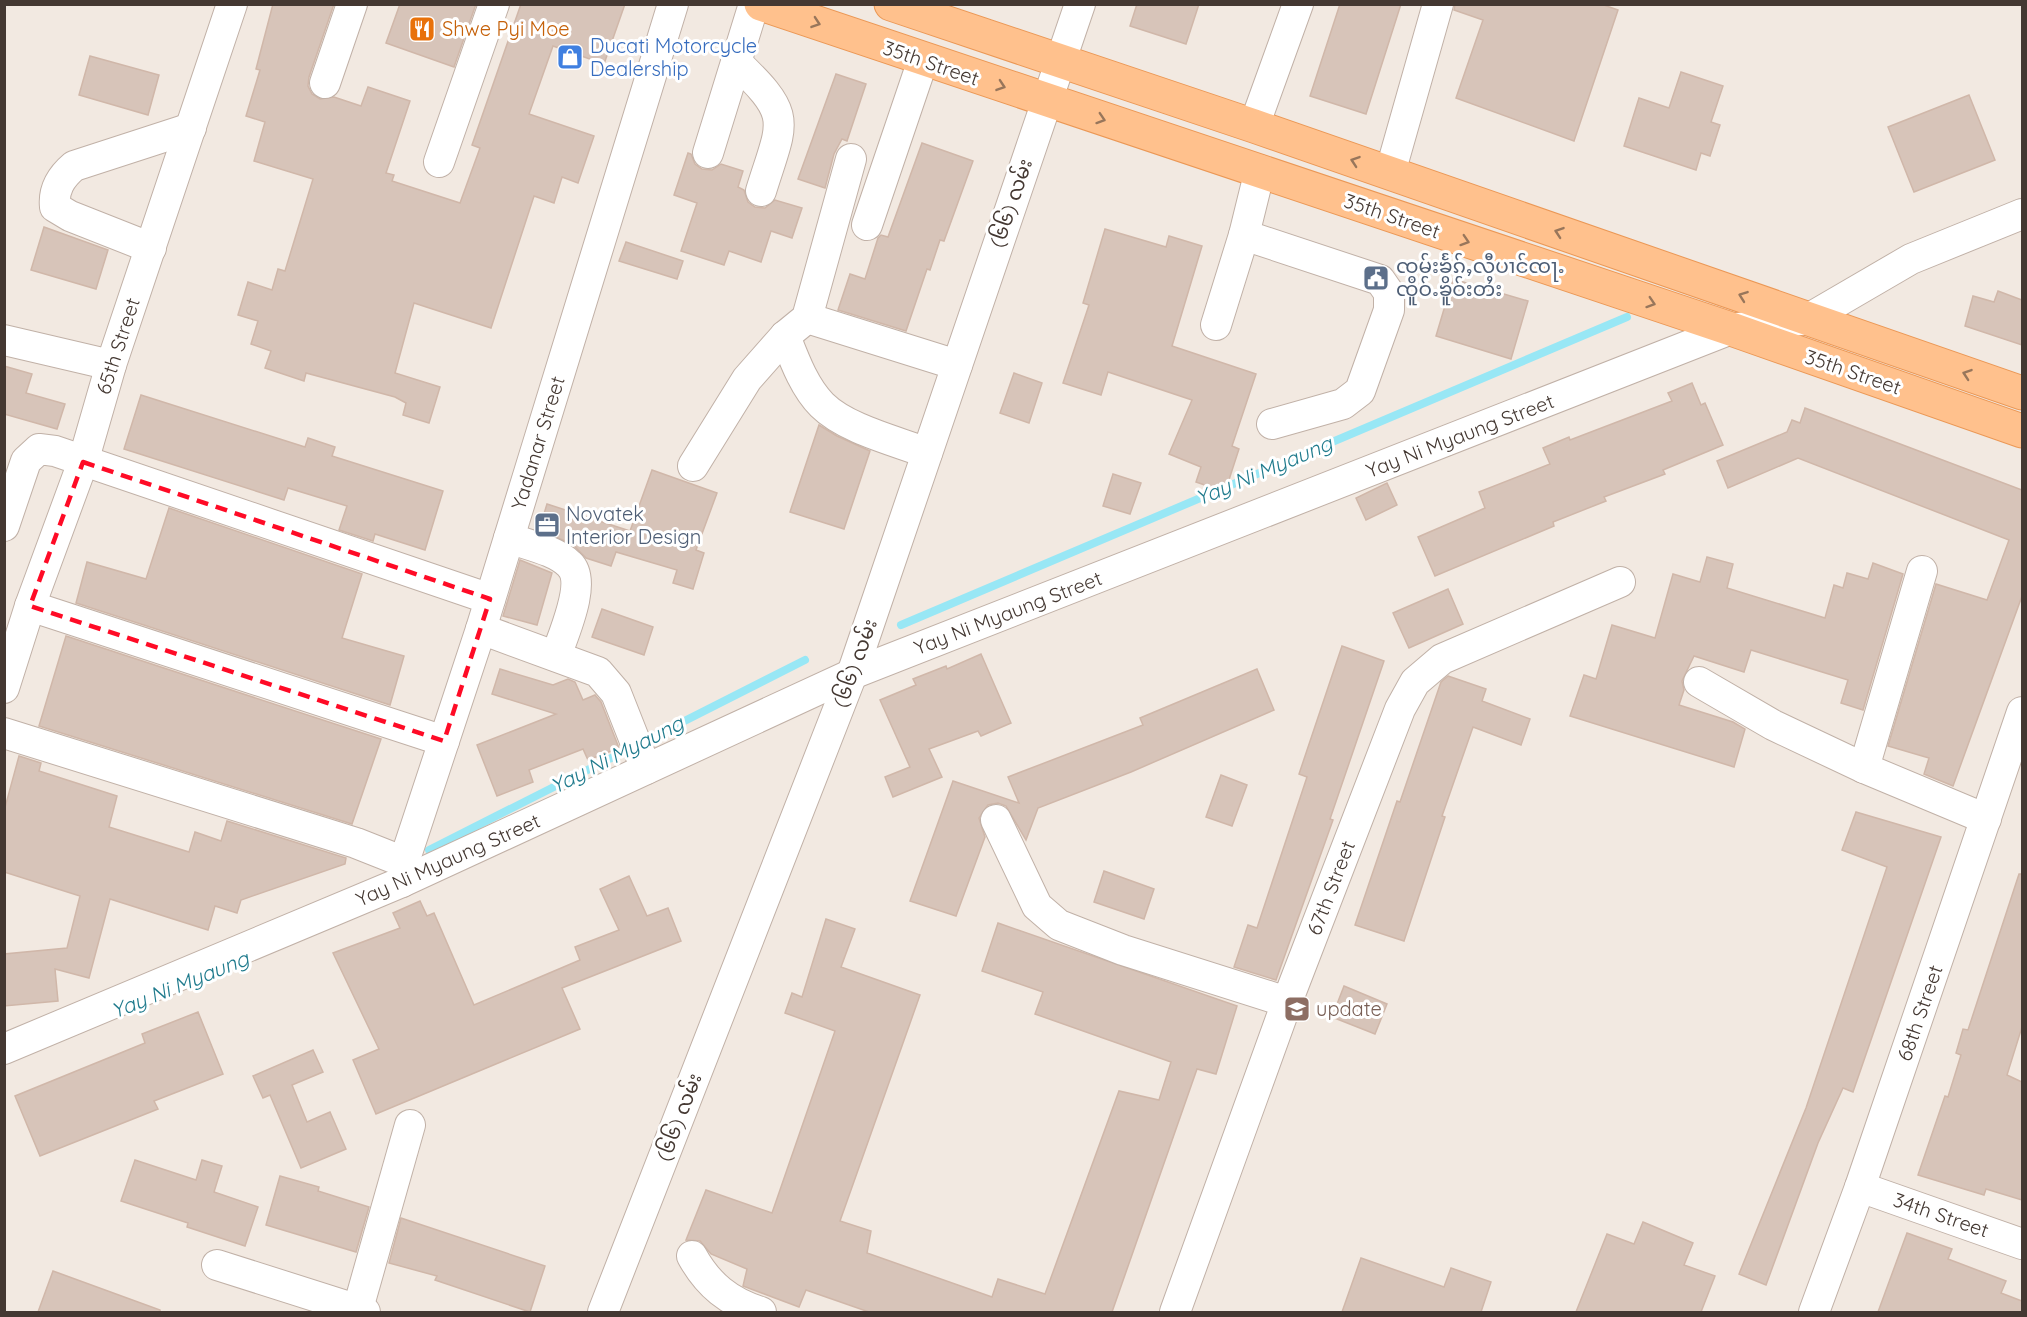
<svg xmlns="http://www.w3.org/2000/svg" width="2027" height="1317" font-family="Quicksand,'Noto Sans Myanmar',sans-serif">
<rect width="100%" height="100%" fill="#f2e9e1"/>
<g fill="none" stroke-linecap="round" stroke-linejoin="round">
<g stroke="#98e7f5" stroke-width="8">
<polyline points="901,625 1627,317"/>
<polyline points="643,742 805,660"/>
<polyline points="429,850 633,747"/>
</g>
</g>
<g fill="#d7c4b9" stroke="#d0b7a9" stroke-width="1.5">
<polygon points="273,4 334,4 309,77 308,86 312,94 320,99 334,97 361,106 368,87 410,101 386,173 394,175 392,181 460,203 480,148 472,145 521,4 625,4 604,64 553,46 529,114 594,136 578,183 562,177 554,203 534,196 491,328 414,303 395,373 440,387 429,423 403,415 406,403 395,397 306,373 304,381 265,368 271,351 251,344 258,321 238,315 248,282 272,290 278,269 285,271 313,179 254,161 265,122 246,116 260,70 256,69"/>
<polygon points="400,4 476,4 454,67 386,43"/>
<polygon points="1137,4 1199,4 1186,44 1130,26"/>
<polygon points="1340,4 1401,4 1366,114 1310,96"/>
<polygon points="1455,4 1601,4 1618,10 1574,141 1456,98 1483,20 1454,10"/>
<polygon points="90,56 159,75 148,115 79,95"/>
<polygon points="1681,72 1723,86 1711,122 1720,125 1710,156 1701,153 1696,170 1624,146 1639,98 1669,108"/>
<polygon points="836,74 866,84 847,141 842,139 834,154 825,188 798,179"/>
<polygon points="1969,95 1995,160 1914,192 1888,127"/>
<polygon points="922,143 973,161 944,241 940,240 930,270 927,269 906,331 838,310 850,274 865,279 878,238 881,235 888,237"/>
<polygon points="688,153 691,154 695,164 702,169 712,170 721,164 743,171 738,187 744,190 748,202 755,207 765,208 775,200 802,208 792,238 771,231 761,262 729,251 724,265 681,251 697,203 674,195"/>
<polygon points="44,227 108,250 96,289 31,270"/>
<polygon points="1105,229 1166,247 1169,236 1202,246 1172,346 1256,374 1232,446 1239,449 1225,492 1196,482 1201,467 1169,454 1192,400 1108,372 1101,395 1063,383 1089,305 1083,303"/>
<polygon points="626,242 683,261 677,279 619,261"/>
<polygon points="1453,279 1528,301 1511,359 1436,336"/>
<polygon points="1998,291 2022,300 2022,345 1965,326 1973,296 1994,302"/>
<polygon points="4,366 32,374 26,393 65,404 57,429 4,414"/>
<polygon points="1014,373 1042,383 1029,423 1000,413"/>
<polygon points="1692,383 1701,405 1705,403 1723,445 1663,470 1665,474 1604,497 1606,501 1553,522 1554,526 1435,576 1418,537 1485,508 1479,492 1550,464 1543,448 1569,437 1570,440 1672,401 1668,393"/>
<polygon points="141,395 305,447 308,438 335,447 332,456 443,491 425,550 375,534 373,541 339,530 347,506 288,488 284,500 124,449"/>
<polygon points="1805,408 2022,490 2022,596 1953,786 1924,774 1929,758 1888,746 1936,584 1987,600 2009,540 1798,458 1728,488 1717,461 1787,432 1792,420 1800,423"/>
<polygon points="819,425 837,436 870,451 844,529 790,512"/>
<polygon points="652,470 717,493 696,550 704,553 693,589 673,583 677,570 616,552 611,566 586,558 572,544 539,530 547,504 630,531"/>
<polygon points="1113,474 1141,483 1130,514 1103,506"/>
<polygon points="1387,483 1397,505 1366,520 1356,498"/>
<polygon points="169,508 362,574 342,638 404,656 390,705 76,603 87,562 146,579"/>
<polygon points="1707,557 1733,564 1727,588 1825,618 1834,585 1843,588 1847,573 1868,579 1873,563 1903,574 1863,710 1841,703 1848,680 1751,650 1744,672 1694,656 1682,681 1684,690 1679,705 1733,722 1745,729 1734,767 1570,716 1584,675 1596,679 1612,625 1655,638 1673,574 1700,582"/>
<polygon points="520,560 552,573 537,625 503,616"/>
<polygon points="1448,589 1463,624 1409,648 1393,613"/>
<polygon points="602,609 653,627 644,655 592,637"/>
<polygon points="66,636 381,739 352,824 39,726"/>
<polygon points="1342,646 1384,661 1330,819 1333,820 1276,980 1234,967 1248,925 1257,928 1307,777 1299,774"/>
<polygon points="981,654 1011,723 981,736 978,731 929,749 942,777 893,797 885,777 910,767 880,700 916,685 913,679 946,666 947,669"/>
<polygon points="500,669 553,685 568,679 575,682 583,700 595,695 601,702 619,748 588,760 583,749 529,770 533,782 497,796 477,745 556,714 492,694"/>
<polygon points="1257,669 1274,710 1131,772 1038,808 1026,840 1006,806 998,803 988,805 979,818 985,837 956,916 910,901 953,781 1019,803 1008,777 1143,725 1140,718"/>
<polygon points="1448,676 1486,689 1482,701 1530,719 1521,745 1473,727 1442,816 1445,817 1404,941 1355,925 1397,801 1400,802 1441,682"/>
<polygon points="19,756 41,763 39,771 117,796 109,827 189,852 195,832 221,841 227,821 346,858 345,864 241,900 237,913 215,906 208,930 110,899 89,978 55,969 58,1001 4,1006 4,954 67,948 80,896 4,872 4,811"/>
<polygon points="1221,775 1247,785 1232,826 1206,817"/>
<polygon points="1856,812 1941,837 1853,1092 1843,1088 1818,1143 1766,1285 1739,1274 1806,1108 1887,867 1842,850"/>
<polygon points="1104,871 1154,889 1144,919 1094,902"/>
<polygon points="2019,874 2022,874 2022,1027 2007,1075 2022,1082 2022,1200 1986,1189 1984,1195 1918,1175 1945,1096 1948,1097 1961,1055 1956,1053 1963,1029 1968,1030"/>
<polygon points="629,876 647,916 668,908 681,941 562,988 580,1029 376,1114 353,1060 379,1049 333,953 400,928 393,913 420,901 427,916 434,913 474,1005 580,960 575,947 619,930 600,889"/>
<polygon points="826,919 855,929 841,967 920,995 840,1221 871,1231 867,1253 992,1297 998,1279 1045,1294 1119,1091 1159,1100 1171,1062 1035,1014 1043,992 982,971 998,923 1237,1006 1216,1074 1197,1069 1112,1312 869,1312 806,1290 799,1307 743,1286 747,1269 711,1254 700,1241 686,1240 706,1190 772,1213 835,1031 785,1013 792,993 802,997"/>
<polygon points="1344,986 1387,1004 1375,1034 1332,1017"/>
<polygon points="198,1012 223,1074 154,1101 158,1109 40,1156 15,1096 145,1043 142,1034"/>
<polygon points="313,1050 323,1072 292,1085 307,1122 330,1112 346,1149 301,1168 270,1095 263,1098 253,1076"/>
<polygon points="135,1160 196,1180 202,1160 222,1166 214,1192 258,1207 245,1246 187,1227 188,1223 121,1201"/>
<polygon points="280,1176 319,1187 318,1191 369,1207 356,1252 266,1225"/>
<polygon points="401,1218 545,1266 530,1312 435,1280 437,1276 389,1263"/>
<polygon points="1643,1222 1693,1243 1684,1265 1715,1276 1701,1312 1576,1312 1607,1234 1634,1244"/>
<polygon points="1907,1233 1952,1249 1948,1259 2006,1281 2001,1293 2022,1301 2022,1312 1878,1312"/>
<polygon points="1361,1258 1444,1287 1451,1268 1491,1282 1481,1312 1342,1312"/>
<polygon points="53,1271 160,1310 160,1312 38,1312"/>
</g>
<g fill="none" stroke-linecap="round" stroke-linejoin="round">
<defs>
<g id="minor">
<path d="M736 62C794 117 783 120 761 191"/>
<polyline points="325,83 352,4"/>
<polyline points="1254,126 1298,4"/>
<polyline points="708,153 754,4"/>
<polyline points="439,162 494,4"/>
<polyline points="1260,170 1244,235 1380,280 1389,293 1389,310 1360,391 1343,404 1272,424"/>
<polyline points="1390,173 1438,4"/>
<polyline points="867,225 923,60"/>
<path d="M151 248 70 216 55 207C53 189 61 177 74 166L191 128"/>
<polyline points="807,318 957,365"/>
<polyline points="1216,325 1244,235"/>
<path d="M785 336C794 359 804 387 822 405 846 429 896 441 927 453"/>
<polyline points="4,340 111,365"/>
<polyline points="693,466 747,379 785,336 807,318 851,159"/>
<polyline points="4,526 26,461 39,449 55,451 490,599"/>
<path d="M509 538C527 545 555 550 569 564 588 581 563 635 556 656"/>
<polyline points="30,606 444,741"/>
<polyline points="481,629 598,672 616,693 646,769"/>
<polyline points="1699,682 1773,725 1864,768 1986,819"/>
<polyline points="4,688 30,606 83,462 111,365 232,4"/>
<polyline points="4,733 356,843 404,862"/>
<polyline points="1864,768 1922,571"/>
<polyline points="996,820 1037,906 1059,925 1123,950 1287,1002"/>
<polyline points="402,882 404,862 481,629 673,4"/>
<polyline points="4,1049 402,882 852,674 1731,329 1808,319 1911,259 2022,214"/>
<polyline points="1860,1187 2022,1244"/>
<path d="M692 1256C708 1285 729 1302 761 1312"/>
<polyline points="217,1265 365,1312"/>
<polyline points="357,1312 410,1125"/>
<polyline points="603,1312 852,674 1080,4"/>
<polyline points="1175,1312 1287,1002 1400,709 1415,682 1442,659 1620,582"/>
<polyline points="1814,1312 1860,1187 2022,712"/>
</g>
<g id="major">
<polyline points="761,4 1731,329 2022,431"/>
<polyline points="891,4 1254,126 2022,393"/>
</g>
</defs>
<use href="#minor" stroke="#c1b1a7" stroke-width="32"/>
<use href="#major" stroke="#eb9856" stroke-width="35"/>
<use href="#minor" stroke="#fff" stroke-width="30"/>
<use href="#major" stroke="#ffc18d" stroke-width="33"/>
</g>
<defs><path id="oneway-chevron" d="M-2-3.5L2.5 0L-2 3.5" fill="none" stroke-width="1.6" stroke-linecap="round" stroke-linejoin="round" transform="scale(1.5)"/></defs>
<g stroke="#98765b">
<use href="#oneway-chevron" transform="translate(816 23) rotate(19)"/>
<use href="#oneway-chevron" transform="translate(1001 86) rotate(19)"/>
<use href="#oneway-chevron" transform="translate(1101 119) rotate(18)"/>
<use href="#oneway-chevron" transform="translate(1355 161) rotate(-161)"/>
<use href="#oneway-chevron" transform="translate(1559 232) rotate(-161)"/>
<use href="#oneway-chevron" transform="translate(1465 241) rotate(18)"/>
<use href="#oneway-chevron" transform="translate(1743 296) rotate(-160)"/>
<use href="#oneway-chevron" transform="translate(1651 303) rotate(18)"/>
<use href="#oneway-chevron" transform="translate(1967 374) rotate(-161)"/>
</g>
<path fill="none" stroke="#ff0b26" stroke-width="4.5" stroke-dasharray="12 8" stroke-linejoin="round" d="M83 462 490 599 444 741 30 606Z"/>
<defs>
<symbol id="restaurant-square" viewBox="-11 -11 22 22"><rect x="-9" y="-9" width="18" height="18" rx="4" fill="#e8710a" stroke="#fff"/><path d="M-5-6h1v4h1v-4h1v4h1v-4h1v5L-1.5 .5V6h-2V.5L-5-1ZM5-6V6H3V1.5H1.5Q1.5-4 5-6Z" fill="#fff"/></symbol>
<symbol id="shop-square" viewBox="-11 -11 22 22"><rect x="-9" y="-9" width="18" height="18" rx="4" fill="#3f7fe0" stroke="#fff"/><path d="M-5-2.5h2.3a2.7 3.5 0 0 1 5.4 0H5L5.5 6h-11ZM-1.5-2.5h3a1.5 2.3 0 0 0-3 0Z" fill="#fff"/></symbol>
<symbol id="civic-square" viewBox="-11 -11 22 22"><rect x="-9" y="-9" width="18" height="18" rx="4" fill="#5c6f8a" stroke="#fff"/><path d="M-.6-6.5H3V-4.5H.6V-3L4-1V1h2V6H-6V1h2V-1L-.6-3ZM-1.2 2.5V6h2.4V2.5Z" fill="#fff"/></symbol>
<symbol id="office-square" viewBox="-11 -11 22 22"><rect x="-9" y="-9" width="18" height="18" rx="4" fill="#5c6f8a" stroke="#fff"/><path d="M-6-3h4V-5.5h4V-3h4V5H-6ZM-1-4.5V-3h2v-1.5ZM-6 0V1H6V0Z" fill="#fff"/></symbol>
<symbol id="university-square" viewBox="-11 -11 22 22"><rect x="-9" y="-9" width="18" height="18" rx="4" fill="#8d6e63" stroke="#fff"/><path d="M0-5L7-2L0 1L-7-2ZM-4 1L0 2.5L4 1V4Q0 6-4 4Z" fill="#fff"/></symbol>
</defs>
<g fill-rule="evenodd">
<use href="#restaurant-square" x="407" y="14" width="30" height="30"/>
<use href="#shop-square" x="555" y="42" width="30" height="30"/>
<use href="#civic-square" x="1361" y="263" width="30" height="30"/>
<use href="#office-square" x="532" y="510" width="30" height="30"/>
<use href="#university-square" x="1282" y="994" width="30" height="30"/>
</g>
<g text-anchor="middle" stroke-width="6" stroke-linejoin="round" paint-order="stroke">
<g font-size="20" fill="#c56008" stroke="#fff" text-anchor="start">
<text x="442" y="36">Shwe Pyi Moe</text>
</g>
<g font-size="20" fill="#366cbe" stroke="#fff" text-anchor="start">
<text x="590" y="53">Ducati Motorcycle<tspan x="590" dy="23">Dealership</tspan></text>
</g>
<g font-size="20" fill="#443832" stroke="#fff">
<text transform="translate(931 63) rotate(19)" y="7">35th Street</text>
<text transform="translate(1011 203) rotate(-71)" y="7">(၆၆) လမ်း</text>
<text transform="translate(1392 216) rotate(19)" y="7">35th Street</text>
<text transform="translate(118 346) rotate(-72)" y="7">65th Street</text>
<text transform="translate(1853 372) rotate(19)" y="7">35th Street</text>
<text transform="translate(1460 436) rotate(-21)" y="7">Yay Ni Myaung Street</text>
<text transform="translate(538 443) rotate(-73)" y="7">Yadanar Street</text>
<text transform="translate(1008 613) rotate(-21)" y="7">Yay Ni Myaung Street</text>
<text transform="translate(855 663) rotate(-70)" y="7">(၆၆) လမ်း</text>
<text transform="translate(448 860) rotate(-24)" y="7">Yay Ni Myaung Street</text>
<text transform="translate(1331 888) rotate(-69)" y="7">67th Street</text>
<text transform="translate(1920 1013) rotate(-71)" y="7">68th Street</text>
<text transform="translate(679 1117) rotate(-69)" y="7">(၆၆) လမ်း</text>
<text transform="translate(1941 1215) rotate(19)" y="7">34th Street</text>
</g>
<g font-size="20" fill="#4e5e75" stroke="#fff" text-anchor="start">
<text x="1396" y="273">ၸုမ်းၶႅၵ်ႇလီပၢင်ၸႃႉ<tspan x="1396" dy="23">ၸိူဝ်ႉၶိူဝ်းတႆး</tspan></text>
<text x="566" y="521">Novatek<tspan x="566" dy="23">Interior Design</tspan></text>
</g>
<g font-size="20" fill="#785e54" stroke="#fff" text-anchor="start">
<text x="1316" y="1016">update</text>
</g>
<g font-size="21" font-style="italic" fill="#207b8d" stroke="#fff">
<text transform="translate(1264 471) rotate(-23)" y="7">Yay Ni Myaung</text>
<text transform="translate(617 755) rotate(-27)" y="7">Yay Ni Myaung</text>
<text transform="translate(180 985) rotate(-22)" y="7">Yay Ni Myaung</text>
</g>
</g>
<rect width="2027" height="1317" fill="none" stroke="#443832" stroke-width="12"/>
</svg>
